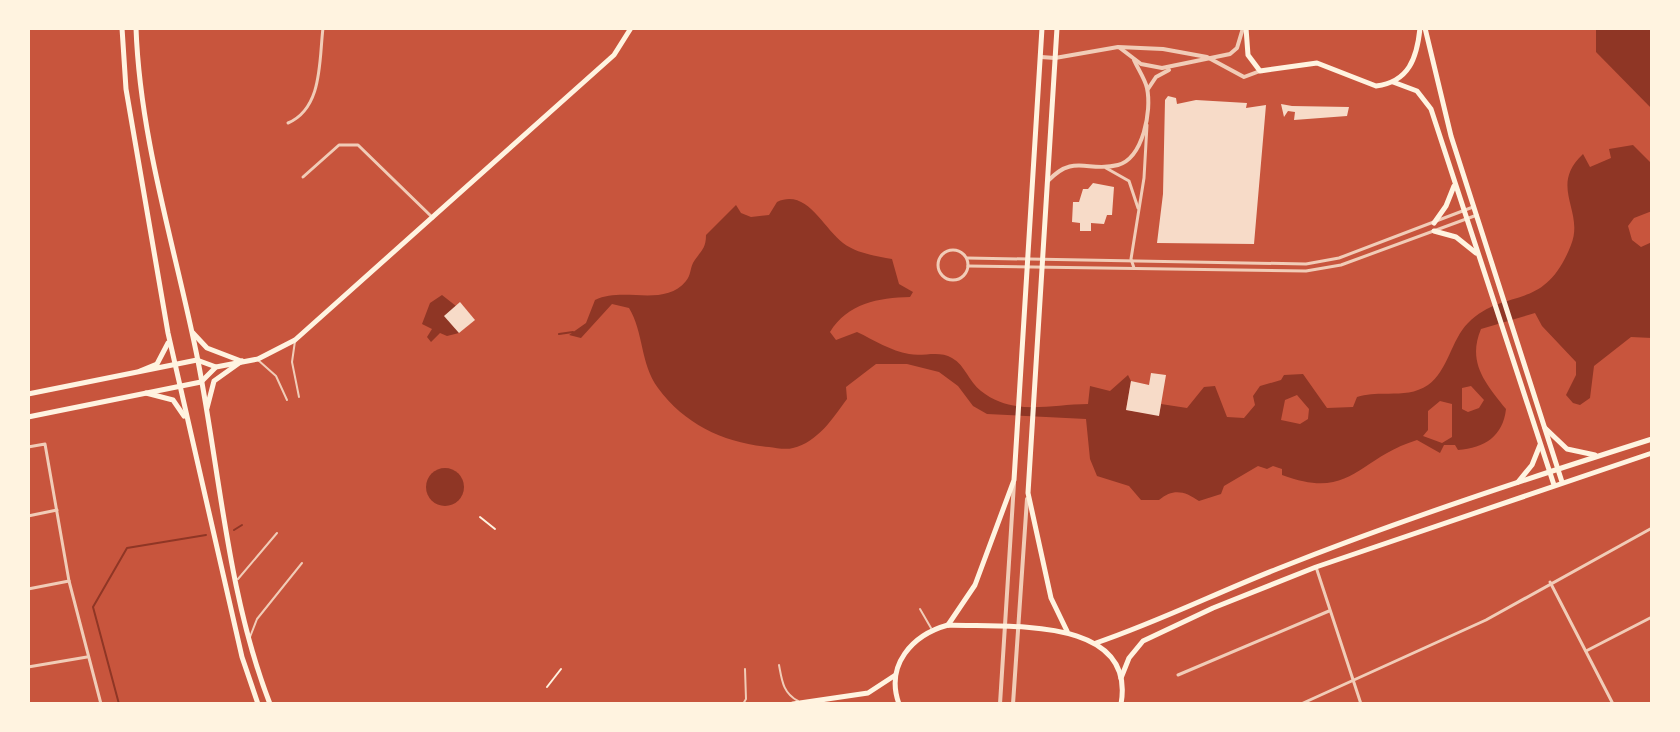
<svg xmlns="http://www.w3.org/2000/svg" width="1680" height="732" font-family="Barlow,sans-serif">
<rect width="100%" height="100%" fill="#c8553d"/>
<g fill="#8f3625" fill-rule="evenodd">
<polygon points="1596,28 1652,28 1652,109 1596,52"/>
<path d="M1633 145 1652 164V211L1634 218 1628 226 1632 240 1641 247 1652 242V338L1631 337 1594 366 1590 398 1580 405 1573 403 1566 395 1576 375V362L1542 326 1535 313 1481 329C1467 362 1485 383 1506 409 1503 436 1485 448 1458 450L1455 445H1444L1440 453 1417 440C1356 459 1352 501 1282 475V469L1273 466 1267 469 1258 466 1224 486 1221 494 1199 501C1185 491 1173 488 1159 500H1141L1129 486 1097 476 1090 459 1086 419 987 414 973 406 958 386 939 372 907 364H876L846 387 847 399C833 418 818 442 793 448 786 450 776 448 769 447 725 443 685 425 658 388 640 363 644 333 629 308L612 304 581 338 569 335 586 323 595 300C624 286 664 308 686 281 691 275 690 269 693 263 700 251 706 250 706 235L736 205 741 213 751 217 769 215 777 202C807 188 823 228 843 243 856 253 875 256 892 259L899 284 913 292 910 297C878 298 848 303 830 332L836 340 857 332C874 340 891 351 909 354 923 357 939 350 952 358 965 365 969 382 981 391 1014 417 1050 404 1088 404L1090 386 1110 391 1128 375 1131 381 1126 410 1159 415 1161 404 1187 408 1204 387 1215 386 1227 417 1244 418 1255 405 1253 396 1260 386 1281 380 1284 375 1303 374 1327 408 1353 407 1357 397C1380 389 1406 400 1428 385 1448 371 1451 340 1468 323 1505 286 1544 314 1571 245 1585 210 1548 187 1583 154L1590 167 1611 158 1609 149ZM1471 386 1484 400 1479 408 1468 412 1462 409V388ZM1297 395 1309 409 1308 419 1300 424 1281 420 1285 400ZM1440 401 1452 404V437L1442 443 1423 436 1428 430V411Z"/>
<polygon points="442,295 456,306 445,316 459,333 447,336 440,333 431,342 427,337 432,329 422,324 430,303"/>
<circle cx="445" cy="487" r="19"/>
</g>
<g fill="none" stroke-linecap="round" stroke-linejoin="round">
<g stroke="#8f3625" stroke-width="2">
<polyline points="559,334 573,332"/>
<polyline points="234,530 242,525"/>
<polyline points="119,704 93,607 127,548 206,535"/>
</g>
</g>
<g fill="#f7dbc8">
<polygon points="1168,96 1176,98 1177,104 1196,100 1247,103 1246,108 1266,105 1254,244 1157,243 1163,194 1165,100"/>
<polygon points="1281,104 1292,106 1349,107 1347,116 1294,120 1295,112 1288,111 1284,117"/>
<polygon points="1093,183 1114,187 1112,215 1107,215 1104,224 1091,223 1091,231 1080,231 1080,223 1072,222 1073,202 1079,202 1083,189 1088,189"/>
<polygon points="460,302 475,320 459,333 444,316"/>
<polygon points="1151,373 1166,375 1159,416 1126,410 1131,381 1149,385"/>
</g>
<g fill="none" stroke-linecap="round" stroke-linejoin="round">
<g stroke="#fff3e0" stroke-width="2">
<polyline points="480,517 495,529"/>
<polyline points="547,687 561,669"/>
</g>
<g stroke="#f1ccb7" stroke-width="2">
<polyline points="295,341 292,362 299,397"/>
<polyline points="258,360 276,376 287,400"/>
<polyline points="238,579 277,533"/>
<polyline points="920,609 931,628"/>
<polyline points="250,637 257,619 302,563"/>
<path d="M779 665C782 681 783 693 798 701"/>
<polyline points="743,704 746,699 745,669"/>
</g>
<g stroke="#f1ccb7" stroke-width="3">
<path d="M288 123C323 108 319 60 323 28"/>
<polyline points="1106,168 1129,181 1138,208"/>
<polyline points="303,177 339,145 358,145 433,218"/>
<circle cx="953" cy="265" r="15"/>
<polyline points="967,258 1306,264 1339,258 1473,207"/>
<polyline points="968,266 1306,271 1341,265 1477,215"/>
<polyline points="1134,268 1131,259 1144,178 1147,125"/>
<polyline points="28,447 45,444 69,581 101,704"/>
<polyline points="28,516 57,510"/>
<polyline points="1316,567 1361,704"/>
<polyline points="1550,582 1613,704"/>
<polyline points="28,589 69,581"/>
<polyline points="1586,651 1652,617"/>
<polyline points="28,667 87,657"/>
<polyline points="1178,675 1329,611"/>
<polyline points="1301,704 1486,620 1652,528"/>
</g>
<g stroke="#f1ccb7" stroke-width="4">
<polyline points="1120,48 1141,64 1162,68 1230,54 1237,48 1243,28"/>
<polyline points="1041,57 1055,58 1118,47 1163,49 1207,57 1244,77 1260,71"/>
<polyline points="1148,89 1156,77 1169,70"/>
<path d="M1048 181C1074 153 1088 173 1118 165 1143 158 1152 111 1147 88 1145 79 1138 69 1134 60"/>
<polyline points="1000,704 1014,483"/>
<polyline points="1013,704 1027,499"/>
</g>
<g stroke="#fff3e0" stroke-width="5">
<path d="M1246 28 1248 55 1260 71 1317 63 1376 86C1409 82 1417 58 1420 28"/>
<polyline points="1425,28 1451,136 1562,482"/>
<polyline points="1393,82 1417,91 1431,109 1554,485"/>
<polyline points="1434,223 1446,206 1454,186"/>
<polyline points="1434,231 1456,237 1476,253"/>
<polyline points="28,394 197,360 216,367"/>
<polyline points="28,417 201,382 216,367 258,359 295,340 614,55 631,28"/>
</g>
<g stroke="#fff3e0" stroke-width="5">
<polyline points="122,28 126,89 168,333 242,657 258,704"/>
<path d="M136 28C140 141 176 250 198 361 220 474 228 596 270 704"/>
<polyline points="1057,28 1028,493 1051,598 1067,631"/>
<polyline points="193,333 207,348 241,361"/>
<polyline points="140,371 157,364 168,343"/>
<polyline points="146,393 173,400 184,416"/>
<polyline points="207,408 214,381 242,361"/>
<polyline points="1545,428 1567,449 1595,455"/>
<polyline points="1518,482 1532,465 1540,445"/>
<polyline points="948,625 975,585 1014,480 1042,28"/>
<path d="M1096 643C1158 622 1216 593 1277 569 1400 520 1526 479 1652 439"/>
<polyline points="1121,678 1129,658 1143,641 1213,608 1316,567 1652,453"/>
<polyline points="793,704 868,693 894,676"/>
<path d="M899 704C885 665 912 635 948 625 1003 628 1137 614 1121 704"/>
</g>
</g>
<rect width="1680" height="732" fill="none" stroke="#fff3e0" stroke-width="60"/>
</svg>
